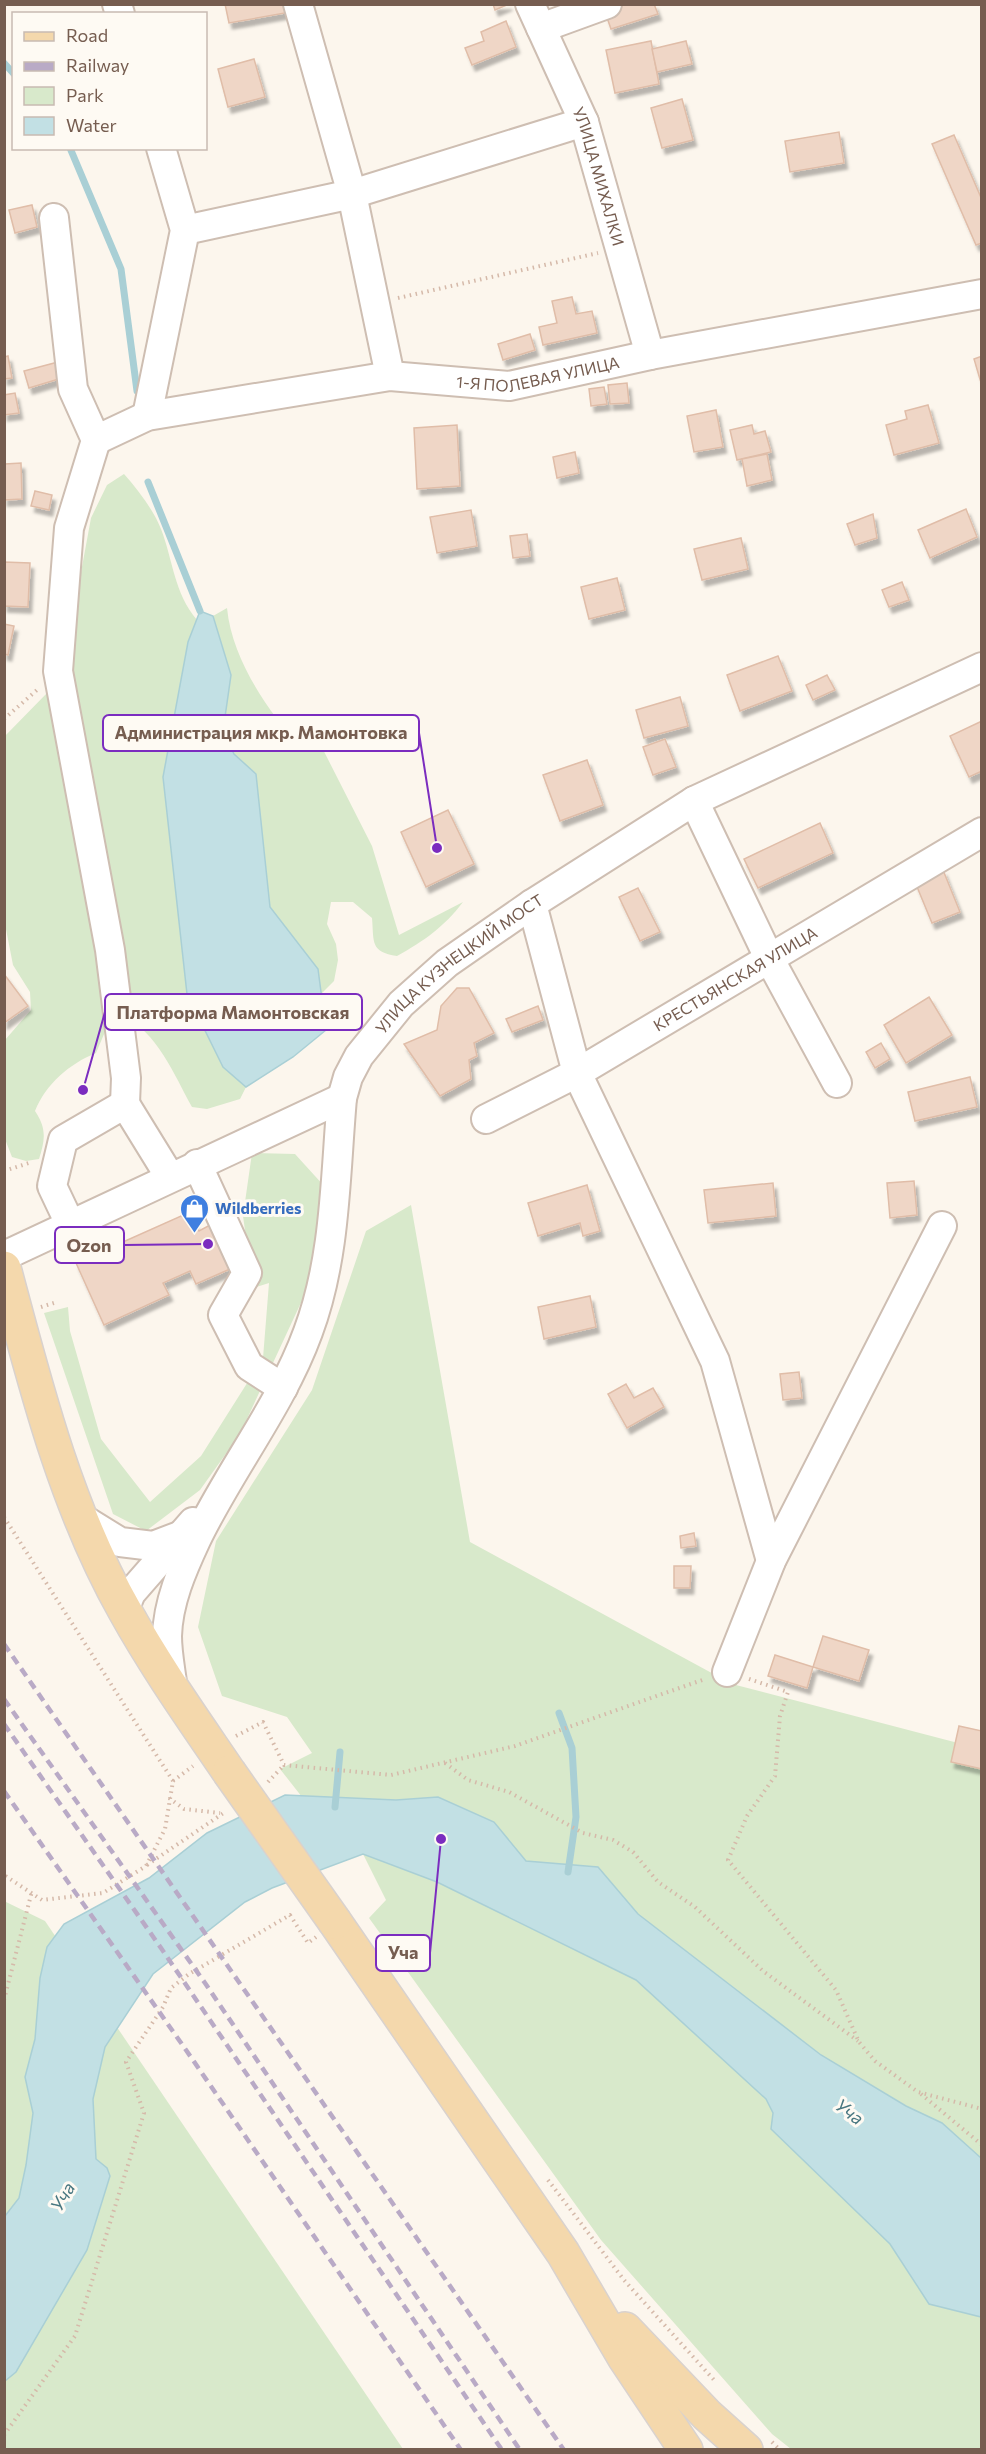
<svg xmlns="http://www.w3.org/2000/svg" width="986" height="2454" font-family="Commissioner,sans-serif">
<defs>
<filter id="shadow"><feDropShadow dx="3.5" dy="6" stdDeviation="1.5" flood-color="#0004"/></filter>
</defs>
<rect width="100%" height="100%" fill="#fcf6ed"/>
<g fill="#d8e9cb">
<path d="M124 474C138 490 153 509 161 529 173 560 174 593 197 620L188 642 163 777 187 994 223 1067 246 1087 240 1099 207 1109 192 1107C173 1073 154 1023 113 1013L96 1053C69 1064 46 1084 35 1111 47 1129 45 1140 39 1159L26 1161 12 1157 5 1139V1040L31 1010 30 992 13 965 5 924V736L49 691 72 621 91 518 107 485Z"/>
<path d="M227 608C231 648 253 687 277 719L306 716 372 846 399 935 463 902C444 927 424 941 397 956 370 952 374 942 372 918L353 902H331L327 924 336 944 338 960 334 981 321 994 318 969 270 907 256 774 234 754 223 731 231 675 213 616Z"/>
<polygon points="252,1153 295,1154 325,1187 305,1294 240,1434 200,1490 146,1531 113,1514 44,1313 68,1307 70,1331 101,1439 150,1502 201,1456 263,1358 269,1283 253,1288 243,1216"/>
<polygon points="411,1205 470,1542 732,1684 981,1749 981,2449 791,2449 772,2434 601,2240 369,1918 386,1900 363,1854 437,1882 636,1980 766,2099 773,2113 772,2129 905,2105 821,2055 638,1914 598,1867 526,1861 494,1822 438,1797 396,1800 302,1797 280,1769 312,1753 287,1717 222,1696 198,1627 216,1541 312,1390 366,1231"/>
<polygon points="4,1901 45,1921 403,2449 5,2449"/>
</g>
<g fill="#c2e0e4" stroke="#a9cfd5" stroke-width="1.5">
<polygon points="200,611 213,616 231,675 223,731 234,754 256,774 270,907 318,969 326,1030 293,1057 246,1087 223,1067 187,994 163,777 188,642"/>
<polygon points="285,1795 396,1800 438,1797 494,1822 526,1861 598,1867 638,1914 821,2055 906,2106 942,2123 981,2158 981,2317 929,2304 890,2244 771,2129 773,2113 766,2099 636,1980 437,1882 363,1854 272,1888 245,1902 153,1974 105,2047 93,2099 96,2159 107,2168 110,2176 87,2250 16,2372 5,2381 5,2216 19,2198 26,2165 33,2113 25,2077 35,2039 40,1978 47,1947 64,1924 149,1878 207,1833"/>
</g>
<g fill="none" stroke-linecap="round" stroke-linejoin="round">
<g stroke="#a9cfd5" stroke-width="7">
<polyline points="4,63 14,74"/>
<polyline points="70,148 121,269 137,391"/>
<polyline points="148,482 200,611"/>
<polyline points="559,1713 572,1748 576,1817 568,1872"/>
<polyline points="335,1807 340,1752"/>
</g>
</g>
<g fill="#efd6c6" stroke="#e0bda8" stroke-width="1.5" filter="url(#shadow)">
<polygon points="225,4 284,4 285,13 229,23"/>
<polygon points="493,4 509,4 495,10"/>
<polygon points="618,4 654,4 658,14 611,29 604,9"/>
<polygon points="506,21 516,47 472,65 465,48 484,41 481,32"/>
<polygon points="651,41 659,84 615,93 606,50"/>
<polygon points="686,41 692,64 657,72 652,49"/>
<polygon points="254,59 265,97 228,107 218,69"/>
<polygon points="682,99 693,140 662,148 651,108"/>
<polygon points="839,132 844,163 790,172 785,141"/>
<polygon points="954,135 982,200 982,243 976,245 932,144"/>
<polygon points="32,205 37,227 15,233 9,210"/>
<polygon points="572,297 576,314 592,311 597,333 543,345 539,327 557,323 552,301"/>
<polygon points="530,334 535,350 503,360 498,344"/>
<polygon points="8,356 12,378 4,379 4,357"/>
<polygon points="982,356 982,386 974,359"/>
<polygon points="58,362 62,378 29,388 24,371"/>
<polygon points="627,383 629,403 610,404 608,385"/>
<polygon points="604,387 607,404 591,406 589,389"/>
<polygon points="15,393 19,413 4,415 4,395"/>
<polygon points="928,405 939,443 894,455 886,425 907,419 905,411"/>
<polygon points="716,410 723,447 694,452 687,416"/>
<polygon points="457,425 460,486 417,489 414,428"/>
<polygon points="752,425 754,434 765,431 771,452 737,460 730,430"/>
<polygon points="575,452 579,473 557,478 553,457"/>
<polygon points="767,454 772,480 747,486 742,459"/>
<polygon points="21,463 22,499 4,500 5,464"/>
<polygon points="35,491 52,495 49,510 31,506"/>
<polygon points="966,509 977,537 930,558 918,530"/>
<polygon points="471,510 477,546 437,553 430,517"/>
<polygon points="873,514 877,538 855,545 847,524"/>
<polygon points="527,534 530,556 513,558 510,536"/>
<polygon points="741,538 748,569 702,580 694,549"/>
<polygon points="4,562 30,563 28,607 4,606"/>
<polygon points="617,578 625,610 589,619 581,587"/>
<polygon points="902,582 909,600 889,607 882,590"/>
<polygon points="4,624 14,626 8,655 4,654"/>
<polygon points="778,656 792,691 740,711 727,675"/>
<polygon points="827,675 835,690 813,700 806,685"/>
<polygon points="680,697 688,726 644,738 636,710"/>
<polygon points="982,721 982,771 969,777 950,736"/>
<polygon points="665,739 676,767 653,775 643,747"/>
<polygon points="587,760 603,805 560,821 543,775"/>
<polygon points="448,810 474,864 426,887 401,832"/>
<polygon points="820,823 833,853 758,888 744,859"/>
<polygon points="943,870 960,912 932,923 915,882"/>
<polygon points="638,888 660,932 640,941 619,897"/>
<polygon points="4,974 28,1006 4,1023"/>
<polygon points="457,988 469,988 494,1033 474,1043 477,1056 469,1060 471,1079 440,1096 404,1044 437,1030 441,1006"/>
<polygon points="929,997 952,1035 906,1063 884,1025"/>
<polygon points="538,1006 543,1020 512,1032 506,1019"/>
<polygon points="881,1043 890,1059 875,1068 866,1052"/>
<polygon points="970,1077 977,1107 915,1121 908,1092"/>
<polygon points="914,1181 917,1215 890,1218 887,1183"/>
<polygon points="773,1183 776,1216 708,1223 704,1190"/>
<polygon points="587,1185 600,1231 583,1236 580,1223 538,1236 528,1203"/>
<polygon points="181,1216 195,1223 199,1231 210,1225 230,1269 196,1284 190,1271 163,1283 169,1295 104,1325 76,1263"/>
<polygon points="590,1296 596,1327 544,1339 538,1307"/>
<polygon points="799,1372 802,1398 783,1400 780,1374"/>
<polygon points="626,1384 634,1398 653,1388 664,1407 627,1428 608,1394"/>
<polygon points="694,1533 696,1546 681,1548 680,1536"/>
<polygon points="674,1566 691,1566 690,1588 674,1588"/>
<polygon points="823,1636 869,1650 859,1681 813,1667"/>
<polygon points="775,1655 813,1667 807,1688 768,1676"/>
<polygon points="959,1726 982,1731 982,1769 951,1762"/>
</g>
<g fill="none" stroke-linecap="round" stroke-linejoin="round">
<defs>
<g id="minor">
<polyline points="117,4 120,14"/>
<path id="s1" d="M530 4 584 122 650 355"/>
<polyline points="541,28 607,4"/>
<polyline points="54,218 73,389 96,440 69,528 58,671 110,950 126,1078 125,1104"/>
<polyline points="185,230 352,194 298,4"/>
<polyline points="390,376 352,194 584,122"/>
<polyline points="147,416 185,230 161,148"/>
<path id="s2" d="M96 440 147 416 390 376 509 386 650 355 982 294"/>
<polyline points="694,801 770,960 837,1083"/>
<polyline points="532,904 577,1073 715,1361 771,1561"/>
<path id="s3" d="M486 1119 577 1073 982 832"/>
<polyline points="197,1164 247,1273 223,1315 249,1366 283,1388"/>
<polyline points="70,1224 52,1186 63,1140 125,1104 170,1177"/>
<polyline points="4,1256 342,1098"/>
<polyline points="81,1518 120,1542 153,1546 182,1535"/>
<polyline points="124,1610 131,1593 193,1522"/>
<polyline points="727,1672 771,1561 942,1226"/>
<path id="s4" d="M173 1690C171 1672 167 1654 167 1636 168 1602 182 1570 196 1540 230 1469 281 1406 308 1332 336 1257 335 1177 342 1098L348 1077 359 1056 401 1004 447 963 532 904 694 801 982 667"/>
</g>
<g id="major">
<path d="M4 1268C35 1384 65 1505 125 1611 156 1667 193 1719 229 1772"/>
<polyline points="335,1922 563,2253 624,2357 686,2450"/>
<polyline points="625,2329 707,2415 746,2450"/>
</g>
</defs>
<use href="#minor" stroke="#cebeb2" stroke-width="32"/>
<use href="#major" stroke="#d9d2ce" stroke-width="36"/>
<g stroke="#d5b9a9" stroke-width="4" stroke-dasharray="1.5 4.5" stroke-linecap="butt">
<polyline points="398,298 598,253"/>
<polyline points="4,719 37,690"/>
<polyline points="4,1171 32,1162"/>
<polyline points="41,1307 57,1302"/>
<polyline points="4,1517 173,1781 165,1829 146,1866 103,1893 42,1900 4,1875"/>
<polyline points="749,1679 788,1692 780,1716 775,1776 747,1816 728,1860 836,1990 859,2042 875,2061 918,2092 982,2109"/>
<polyline points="236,1736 263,1722 284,1765 391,1775 515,1746 705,1679"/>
<polyline points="445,1763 468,1780 509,1792 583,1833 613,1840 633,1852 658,1882 695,1907 763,1971 858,2041"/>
<polyline points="173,1781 193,1766"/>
<polyline points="268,1782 284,1765"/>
<polyline points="169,1798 184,1809 220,1813"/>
<polyline points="147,1865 225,1812"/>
<polyline points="4,2000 32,1891"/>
<polyline points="921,2094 982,2145"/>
<polyline points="548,2180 624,2280 714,2380"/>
<polyline points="4,2435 75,2336 144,2113 126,2062 163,2007 171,1988 189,1974 290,1915 308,1943 316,1937"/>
<polyline points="772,2442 780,2450"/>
</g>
<use href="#minor" stroke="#fff" stroke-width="28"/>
<use href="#major" stroke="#f4d8ac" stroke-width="33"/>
<g stroke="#b9aac6" stroke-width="4.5" stroke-dasharray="9 6" stroke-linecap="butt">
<polyline points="4,1644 564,2450"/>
<polyline points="4,1699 205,1983 520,2450"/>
<polyline points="4,1724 161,1948 502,2450"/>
<polyline points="4,1791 186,2050 461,2450"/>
</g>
<defs>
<polyline id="major-bridge" points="229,1772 335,1922"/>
</defs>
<use href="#major-bridge" stroke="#d9d2ce" stroke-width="36" stroke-linecap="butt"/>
<use href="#major-bridge" stroke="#f4d8ac" stroke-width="33"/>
</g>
<defs>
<symbol id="shop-pin" viewBox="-11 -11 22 30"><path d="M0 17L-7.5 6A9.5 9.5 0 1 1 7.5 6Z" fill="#3f7fe0" stroke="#fefaf3"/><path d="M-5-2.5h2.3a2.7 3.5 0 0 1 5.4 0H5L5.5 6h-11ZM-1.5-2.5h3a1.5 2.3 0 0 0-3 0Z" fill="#fff"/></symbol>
</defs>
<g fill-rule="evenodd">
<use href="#shop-pin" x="178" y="1192" width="33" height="45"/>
</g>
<g text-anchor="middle" stroke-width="6" stroke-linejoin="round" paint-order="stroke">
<g font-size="16" fill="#765d50" stroke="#fefaf3">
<text dy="6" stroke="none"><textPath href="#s1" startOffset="186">УЛИЦА МИХАЛКИ</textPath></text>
<text dy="6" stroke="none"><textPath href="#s2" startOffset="452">1-Я ПОЛЕВАЯ УЛИЦА</textPath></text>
<text dy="6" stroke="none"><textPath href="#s4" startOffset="812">УЛИЦА КУЗНЕЦКИЙ МОСТ</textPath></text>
<text dy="6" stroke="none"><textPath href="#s3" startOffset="286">КРЕСТЬЯНСКАЯ УЛИЦА</textPath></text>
</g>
<g font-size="16" font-weight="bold" fill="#366cbe" stroke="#fefaf3" text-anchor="start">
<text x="215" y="1214">Wildberries</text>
</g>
<g font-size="18" font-style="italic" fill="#487780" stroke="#fefaf3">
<text transform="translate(849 2112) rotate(37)" y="6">Уча</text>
<text transform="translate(63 2197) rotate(-59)" y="6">Уча</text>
</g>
</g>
<path fill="none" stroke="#7b2cbf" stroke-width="2" d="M437 848L419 733M83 1090L105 1012M208 1244L124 1245M441 1839L430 1953"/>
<g fill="#7b2cbf" stroke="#fefaf3" stroke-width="2">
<circle cx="437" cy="848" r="6"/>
<circle cx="83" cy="1090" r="6"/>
<circle cx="208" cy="1244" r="6"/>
<circle cx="441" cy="1839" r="6"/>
</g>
<g fill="#fefaf3" stroke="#7b2cbf" stroke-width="2">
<rect x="103" y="715" width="316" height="36" rx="6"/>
<rect x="105" y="994" width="257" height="36" rx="6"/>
<rect x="55" y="1227" width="69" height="36" rx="6"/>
<rect x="376" y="1935" width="54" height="36" rx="6"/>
</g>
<g font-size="18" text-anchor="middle" font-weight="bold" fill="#765d50">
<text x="261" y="739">Администрация мкр. Мамонтовка</text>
<text x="233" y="1019">Платформа Мамонтовская</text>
<text x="89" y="1252">Ozon</text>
<text x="403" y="1959">Уча</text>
</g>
<rect width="986" height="2454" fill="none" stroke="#765d50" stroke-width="12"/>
<rect x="12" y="12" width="195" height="138" fill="#fefaf3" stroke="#c8bbb2" stroke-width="1.5"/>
<rect x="24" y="32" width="30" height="9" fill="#f4d8ac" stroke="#c8bbb2" stroke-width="1.5"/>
<text x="66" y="42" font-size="18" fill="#765d50">Road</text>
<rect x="24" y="62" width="30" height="9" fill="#b9aac6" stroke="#c8bbb2" stroke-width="1.5"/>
<text x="66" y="72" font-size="18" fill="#765d50">Railway</text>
<rect x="24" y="87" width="30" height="18" fill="#d8e9cb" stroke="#c8bbb2" stroke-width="1.5"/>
<text x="66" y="102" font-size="18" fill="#765d50">Park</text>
<rect x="24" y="117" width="30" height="18" fill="#c2e0e4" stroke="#c8bbb2" stroke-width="1.5"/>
<text x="66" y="132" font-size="18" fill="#765d50">Water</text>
</svg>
